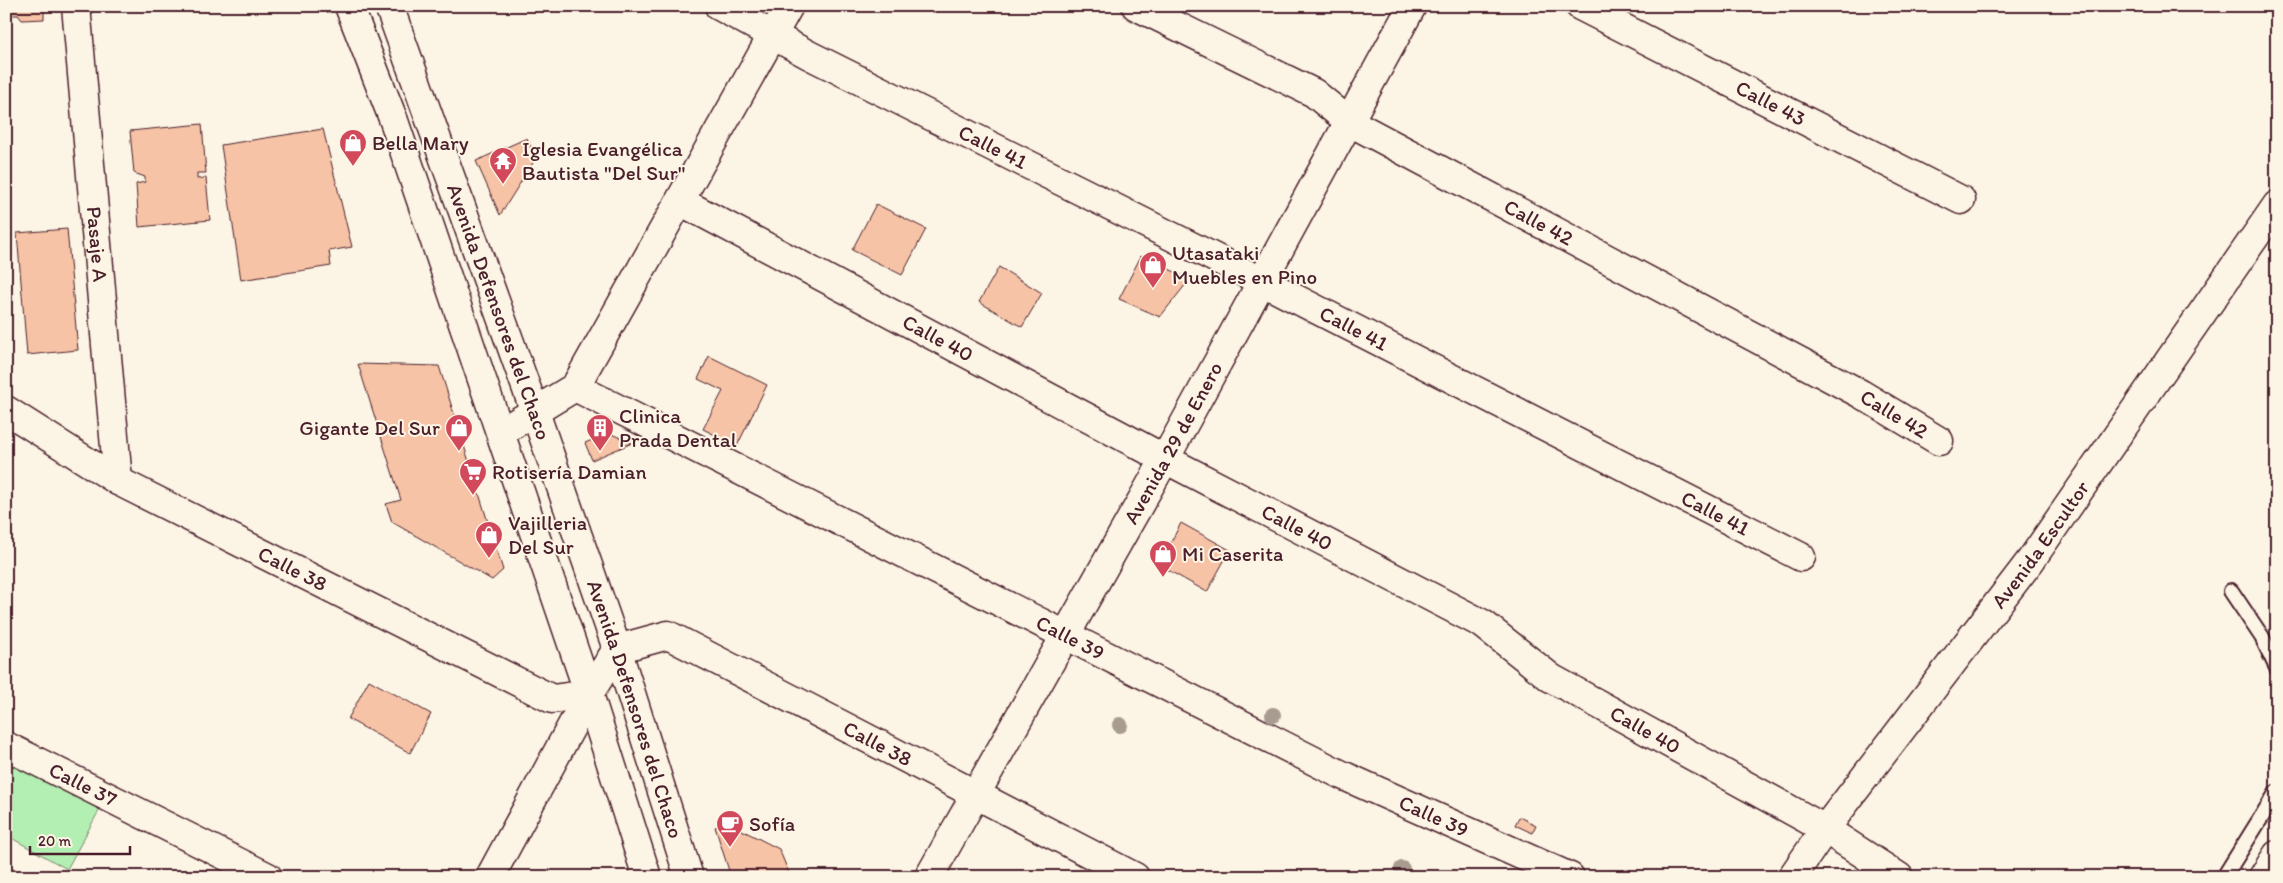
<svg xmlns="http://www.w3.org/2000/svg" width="2283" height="883" font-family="Itim,sans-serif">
<rect width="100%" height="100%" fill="#fcf5e5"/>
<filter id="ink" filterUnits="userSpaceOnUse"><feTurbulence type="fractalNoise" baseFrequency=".02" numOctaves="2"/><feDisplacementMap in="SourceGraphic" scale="10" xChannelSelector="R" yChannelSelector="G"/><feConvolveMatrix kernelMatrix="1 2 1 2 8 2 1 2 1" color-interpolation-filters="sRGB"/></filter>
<g filter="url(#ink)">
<polygon fill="#b3eeb2" stroke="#7e866e" points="6,756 101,807 67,869 6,835"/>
<g fill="#f6c3a6" stroke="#4a1f2b">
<polygon points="6,6 52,6 52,8 44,8 44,19 22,20 18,15 6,15"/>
<polygon points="202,124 206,173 197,173 197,179 206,178 210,220 139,227 136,184 145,182 145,177 134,173 130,131"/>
<polygon points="323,129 352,247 329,251 331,266 241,280 221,145"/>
<polygon points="527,138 536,158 500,215 476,161"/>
<polygon points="876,204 926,229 902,275 852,250"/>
<polygon points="67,229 78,350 27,355 17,233"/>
<polygon points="1141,256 1190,279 1160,317 1119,299"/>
<polygon points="999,267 1042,293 1022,327 979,302"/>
<polygon points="709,356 767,385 737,446 703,429 723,391 698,379"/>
<polygon points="358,364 439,366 503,570 492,580 392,522 386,504 401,500"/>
<polygon points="609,433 632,443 592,460 585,443"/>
<polygon points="1181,523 1230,550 1207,592 1159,565"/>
<polygon points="369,680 431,714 410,753 348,719"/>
<polygon points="1519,817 1536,825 1532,833 1515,825"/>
<polygon points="728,823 779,849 789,873 787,877 731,877 715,827"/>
</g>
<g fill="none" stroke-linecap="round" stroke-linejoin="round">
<defs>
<g id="lane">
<polyline points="2231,591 2262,637 2277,668"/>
<polyline points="2224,877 2277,792"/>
</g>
<g id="street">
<path id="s1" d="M76 6 118 481"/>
<path id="s2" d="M719 6 809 55 1261 281 1801 557"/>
<path id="s3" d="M1136 6 1314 93 1348 121 1861 394 1939 441"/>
<path id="s4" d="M1580 6 1961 200"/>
<path id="s5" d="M680 201 1165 459 1483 624 1551 678 1825 829 1899 877"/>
<path id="s6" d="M575 387 1342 775 1570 877"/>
<path id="s7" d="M6 410 118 481 552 699 589 694"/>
<polyline points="501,432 575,387 789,6"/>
<path id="s8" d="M6 746 268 877"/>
<path id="s9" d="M490 877 589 694 617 649 668 635 1135 877"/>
<path id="s10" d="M929 877 1165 459 1412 6"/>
<path id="s11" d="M1792 877 1825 829 2031 560 2277 205"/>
<polyline points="2263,877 2277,855"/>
</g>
<g id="primary">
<polyline points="349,6 394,121 589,694 647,877"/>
<path id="s12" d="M389 6 535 412 617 649 689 877"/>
</g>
</defs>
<use href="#lane" stroke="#4a1f2b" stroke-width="18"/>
<use href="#street" stroke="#4a1f2b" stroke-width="31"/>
<use href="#primary" stroke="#4a1f2b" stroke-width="31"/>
<use href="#lane" stroke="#fcf5e5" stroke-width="14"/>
<use href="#street" stroke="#fcf5e5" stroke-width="28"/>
<use href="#primary" stroke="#fcf5e5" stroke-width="28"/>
</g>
<g fill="#a89c91">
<circle cx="1273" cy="715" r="8"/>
<circle cx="1120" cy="725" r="8"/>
<circle cx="1402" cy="869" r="8"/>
</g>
</g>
<defs>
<symbol id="shop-pin" viewBox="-11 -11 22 30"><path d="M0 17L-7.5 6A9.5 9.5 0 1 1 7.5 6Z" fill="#d1495b" stroke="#fcf5e5"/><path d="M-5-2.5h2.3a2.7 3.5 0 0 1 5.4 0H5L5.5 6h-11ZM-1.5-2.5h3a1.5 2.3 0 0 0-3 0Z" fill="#fff"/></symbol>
<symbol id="temple-pin" viewBox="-11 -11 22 30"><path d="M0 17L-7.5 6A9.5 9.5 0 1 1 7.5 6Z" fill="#d1495b" stroke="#fcf5e5"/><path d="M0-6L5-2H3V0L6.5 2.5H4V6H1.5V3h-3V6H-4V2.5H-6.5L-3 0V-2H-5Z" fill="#fff"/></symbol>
<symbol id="building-pin" viewBox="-11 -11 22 30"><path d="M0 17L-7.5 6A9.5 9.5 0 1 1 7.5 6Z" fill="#d1495b" stroke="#fcf5e5"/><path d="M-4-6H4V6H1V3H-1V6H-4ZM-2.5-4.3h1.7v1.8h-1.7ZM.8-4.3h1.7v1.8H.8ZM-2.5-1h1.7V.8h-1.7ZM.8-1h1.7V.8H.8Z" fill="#fff"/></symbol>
<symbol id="supermarket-pin" viewBox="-11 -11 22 30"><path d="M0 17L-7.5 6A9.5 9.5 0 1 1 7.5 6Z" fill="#d1495b" stroke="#fcf5e5"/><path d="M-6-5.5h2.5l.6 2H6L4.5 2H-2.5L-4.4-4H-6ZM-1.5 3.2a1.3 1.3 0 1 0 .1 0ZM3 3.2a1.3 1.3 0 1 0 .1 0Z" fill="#fff"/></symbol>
<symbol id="cafe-pin" viewBox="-11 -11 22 30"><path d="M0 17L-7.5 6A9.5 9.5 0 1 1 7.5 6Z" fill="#d1495b" stroke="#fcf5e5"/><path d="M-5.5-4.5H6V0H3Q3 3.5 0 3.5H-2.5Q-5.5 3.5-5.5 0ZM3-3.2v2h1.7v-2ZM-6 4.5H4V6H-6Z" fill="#fff"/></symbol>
</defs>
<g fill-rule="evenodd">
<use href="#shop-pin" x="337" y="127" width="32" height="43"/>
<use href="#temple-pin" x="487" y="145" width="32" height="43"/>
<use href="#shop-pin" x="1137" y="249" width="32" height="43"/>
<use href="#shop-pin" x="443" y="412" width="32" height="43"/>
<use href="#building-pin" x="584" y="412" width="32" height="43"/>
<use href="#supermarket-pin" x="457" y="456" width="32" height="43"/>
<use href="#shop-pin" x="473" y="519" width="32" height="43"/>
<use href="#shop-pin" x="1147" y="538" width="32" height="43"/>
<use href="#cafe-pin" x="714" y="808" width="32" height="43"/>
</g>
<g text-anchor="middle" stroke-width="4" stroke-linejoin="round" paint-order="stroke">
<g font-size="21" fill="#4a1f2b" stroke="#fcf5e5">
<text dy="7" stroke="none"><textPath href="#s4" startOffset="214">Calle 43</textPath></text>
<text dy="7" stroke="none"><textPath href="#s2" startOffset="308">Calle 41</textPath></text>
<text dy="7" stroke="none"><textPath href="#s3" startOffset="458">Calle 42</textPath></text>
<text dy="7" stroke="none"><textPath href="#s1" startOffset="239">Pasaje A</textPath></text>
<text dy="7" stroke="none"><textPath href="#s12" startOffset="325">Avenida Defensores del Chaco</textPath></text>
<text dy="7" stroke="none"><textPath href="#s2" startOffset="712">Calle 41</textPath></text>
<text dy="7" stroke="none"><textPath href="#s5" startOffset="292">Calle 40</textPath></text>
<text dy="7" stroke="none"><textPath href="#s3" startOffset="862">Calle 42</textPath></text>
<text dy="7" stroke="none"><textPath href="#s10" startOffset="498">Avenida 29 de Enero</textPath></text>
<text dy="7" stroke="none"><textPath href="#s2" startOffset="1118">Calle 41</textPath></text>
<text dy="7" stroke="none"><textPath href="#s5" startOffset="698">Calle 40</textPath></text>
<text dy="7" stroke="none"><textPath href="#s11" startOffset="415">Avenida Escultor</textPath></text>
<text dy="7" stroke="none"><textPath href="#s7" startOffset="328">Calle 38</textPath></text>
<text dy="7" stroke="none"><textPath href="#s6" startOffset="555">Calle 39</textPath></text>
<text dy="7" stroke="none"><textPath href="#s12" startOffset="745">Avenida Defensores del Chaco</textPath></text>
<text dy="7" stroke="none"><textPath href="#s5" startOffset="1102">Calle 40</textPath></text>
<text dy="7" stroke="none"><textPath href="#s9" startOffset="550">Calle 38</textPath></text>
<text dy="7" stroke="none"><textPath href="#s8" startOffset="86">Calle 37</textPath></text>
<text dy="7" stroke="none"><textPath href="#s6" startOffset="960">Calle 39</textPath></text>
</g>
<g font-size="21" fill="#4a1f2b" stroke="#fcf5e5" text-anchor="start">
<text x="372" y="150">Bella Mary</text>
<text x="522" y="156">Iglesia Evangélica<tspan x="522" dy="24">Bautista "Del Sur"</tspan></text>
<text x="1172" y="260">Utasataki<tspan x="1172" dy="24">Muebles en Pino</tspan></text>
<text x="619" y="423">Clinica<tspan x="619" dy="24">Prada Dental</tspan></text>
<text x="440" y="435" text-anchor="end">Gigante Del Sur</text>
<text x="492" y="479">Rotisería Damian</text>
<text x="508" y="530">Vajilleria<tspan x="508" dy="24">Del Sur</tspan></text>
<text x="1182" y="561">Mi Caserita</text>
<text x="749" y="831">Sofía</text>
</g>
</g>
<rect width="2283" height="883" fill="none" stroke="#fcf5e5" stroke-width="25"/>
<rect x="12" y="12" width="2258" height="858" fill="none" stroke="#4a1f2b" stroke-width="2" filter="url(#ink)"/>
<path d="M30 846v8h100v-8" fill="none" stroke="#4a1f2b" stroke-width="2.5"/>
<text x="38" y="846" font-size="15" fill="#4a1f2b" stroke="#fcf5e5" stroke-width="4" paint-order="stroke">20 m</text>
</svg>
